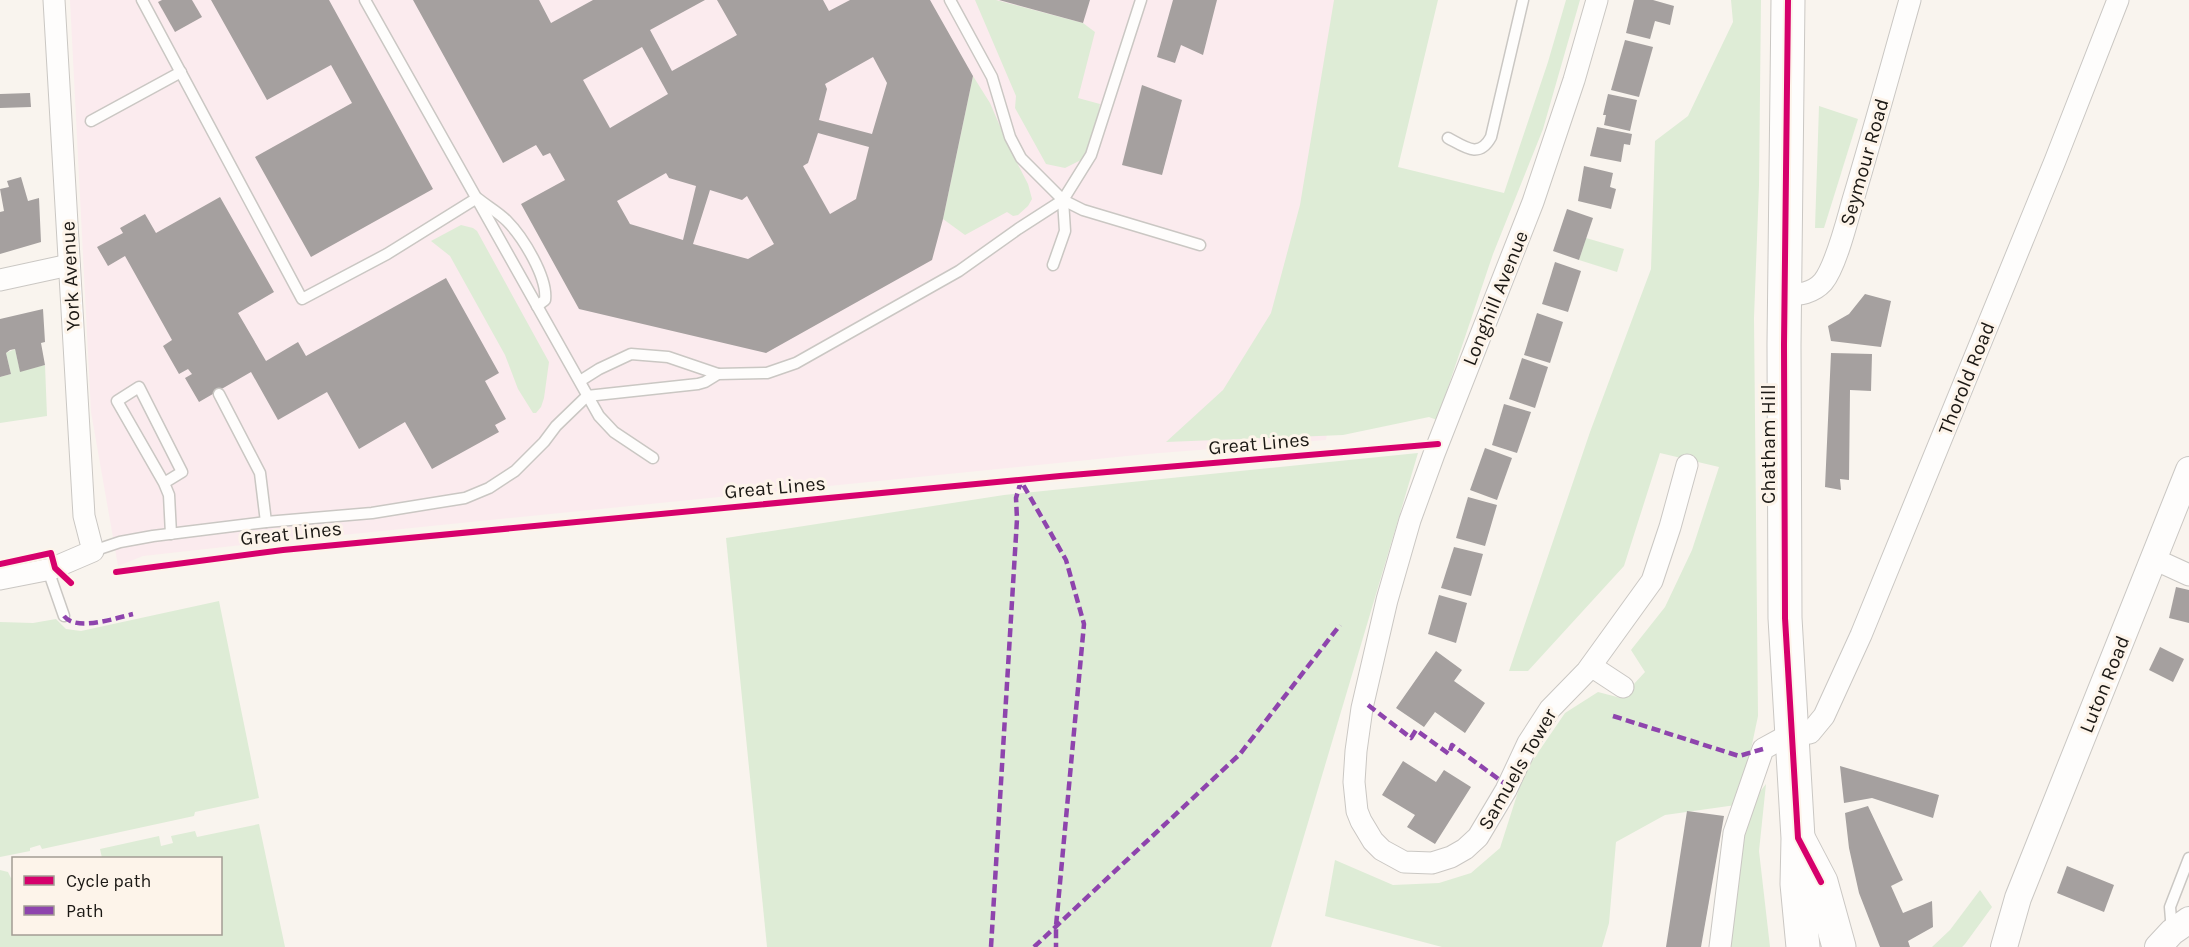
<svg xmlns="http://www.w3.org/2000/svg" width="2189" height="947" font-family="Karla,sans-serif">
<rect width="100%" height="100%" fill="#f9f4ee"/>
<polygon fill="#fbebee" points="70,0 1402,0 1326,440 1147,454 233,546 143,556 118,566 91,412"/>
<g fill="#deecd6">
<polygon points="975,0 996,0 1083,23 1095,32 1078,98 1100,104 1091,155 1065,168 1046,164 1015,108 1016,96"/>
<polygon points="1334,0 1438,0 1398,167 1504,193 1548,62 1566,0 1580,0 1543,129 1493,254 1437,420 1429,417 1343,435 1166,442 1223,390 1271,313 1300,205"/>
<polygon points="1731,0 1761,0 1759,185 1754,318 1758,716 1750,754 1736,805 1665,815 1616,842 1609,923 1602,947 1442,947 1325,916 1335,860 1393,885 1439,883 1471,873 1500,848 1524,773 1565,713 1598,692 1621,698 1645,672 1631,650 1665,607 1692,550 1719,467 1660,453 1624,566 1528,671 1509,671 1590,432 1651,269 1655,141 1688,116 1733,22"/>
<polygon points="973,76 990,103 1009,147 1028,184 1032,199 1028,206 1018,215 1013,216 1007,212 965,235 943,219"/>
<polygon points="1819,106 1858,119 1824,228 1815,228"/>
<polygon points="461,225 473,228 477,231 549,362 544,398 541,407 536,413 533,413 518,389 505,355 450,256 431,241"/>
<polygon points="1586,238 1624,249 1617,272 1579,260"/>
<polygon points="15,349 20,371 45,365 47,416 0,423 0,377 11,374 6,353"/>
<polygon points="1418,453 1271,947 767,947 726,538 1004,495"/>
<polygon points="219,601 259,798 195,812 194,816 42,849 40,845 30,848 30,851 0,857 0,622 33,623 56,619 66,629 81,631"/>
<polygon points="1766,784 1759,851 1770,947 1729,947 1749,806"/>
<polygon points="259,824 285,947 0,947 0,870 8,872 11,878 13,877 14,934 220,934 220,858 102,858 100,849 159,836 161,846 173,843 171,836 195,831 197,837"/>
<polygon points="1980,890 1992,907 1965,944 1962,947 1932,947 1950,930"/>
</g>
<g fill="#a5a09f" fill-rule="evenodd">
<polygon points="162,0 192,0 202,17 175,32 158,2"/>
<polygon points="211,0 329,0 433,189 311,257 255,157 352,103 331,65 267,100"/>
<path d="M413 0H539L551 23 593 0H705L650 30 672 71 737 35 717 0H823L829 11 850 0H930L973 76 943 219 932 260 766 353 579 309 521 204 565 180 550 153 543 156 536 145 503 163ZM642 47 668 94 610 128 583 80ZM873 57 887 83 872 134 819 120 827 89 825 84ZM818 133 869 147 856 199 830 214 803 166 808 163ZM666 173 669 178 696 186 683 240 630 224 617 201ZM710 190 742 200 747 196 774 244 748 259 693 244Z"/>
<polygon points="999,0 1090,0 1083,23"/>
<polygon points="1173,0 1217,0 1203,55 1181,45 1175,63 1157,57"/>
<polygon points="1634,0 1653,0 1674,6 1670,25 1655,21 1650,39 1626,33"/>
<polygon points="1625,40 1653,47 1639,97 1611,90"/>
<polygon points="1142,85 1182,100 1162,175 1122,165"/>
<polygon points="30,93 31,107 0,108 0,94"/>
<polygon points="1608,94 1637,100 1630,131 1604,125 1606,115 1603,115"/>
<polygon points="1597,127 1632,134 1630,145 1624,144 1621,162 1590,156"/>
<polygon points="1584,166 1613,173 1610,187 1616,189 1611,209 1578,201"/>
<polygon points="21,177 28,201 39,198 41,242 0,254 0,212 4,211 0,189 9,187 7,181"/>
<polygon points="220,197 274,292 238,313 266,361 298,342 306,356 446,278 499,373 485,381 506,419 495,425 499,432 432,469 405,422 359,449 327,392 278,420 251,372 199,402 185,378 192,374 188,369 179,374 163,346 172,340 125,256 108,266 97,247 123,233 120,228 145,214 156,233"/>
<polygon points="1567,209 1593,218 1579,260 1553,251"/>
<polygon points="1555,262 1581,271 1568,312 1542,304"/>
<polygon points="1865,294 1891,301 1881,347 1831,341 1828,326 1849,314"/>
<polygon points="43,309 45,342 41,343 45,365 20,372 15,349 10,350 6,353 11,374 0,377 0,319"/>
<polygon points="1537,313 1563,322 1550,363 1524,355"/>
<polygon points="1831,353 1872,354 1871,391 1850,390 1849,480 1840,479 1841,490 1825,487"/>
<polygon points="1522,358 1548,367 1535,408 1509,399"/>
<polygon points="1504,404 1531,412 1517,453 1492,445"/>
<polygon points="1485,448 1512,458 1497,500 1470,490"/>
<polygon points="1468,497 1497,505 1485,546 1456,538"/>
<polygon points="1454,547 1483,554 1471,596 1441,588"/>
<polygon points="2176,587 2189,590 2189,623 2169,618"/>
<polygon points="1439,595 1467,603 1456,643 1428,634"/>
<polygon points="2160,647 2184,659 2173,682 2149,670"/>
<polygon points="1436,651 1462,670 1454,681 1485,703 1465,733 1435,712 1424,727 1396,708"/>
<polygon points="1403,761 1436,782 1444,770 1471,787 1435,844 1407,827 1415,815 1382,795"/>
<polygon points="1840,766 1939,795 1933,818 1872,798 1844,803"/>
<polygon points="1868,806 1903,880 1891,886 1903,913 1932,901 1933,927 1908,941 1910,947 1880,947 1859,893 1849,848 1845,813"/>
<polygon points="1687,811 1724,816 1701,947 1666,947"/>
<polygon points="2067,866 2114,885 2104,912 2057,893"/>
</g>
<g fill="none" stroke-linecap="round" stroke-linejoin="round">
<defs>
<g id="service">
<path d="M142 0 302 299 387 254 477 198C487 206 498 212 507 221 523 237 548 278 545 300L537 306"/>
<polyline points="365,0 599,416 614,432 653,458"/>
<polyline points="950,0 992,77 1010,137 1021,158 1063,200 1083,210 1200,245"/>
<polyline points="91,121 181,72"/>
<path d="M1448 138C1465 147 1479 159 1491 137L1523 0"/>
<polyline points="1053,265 1065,231 1063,200"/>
<polyline points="580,381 599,369 631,354 668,357 718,374"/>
<polyline points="219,394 260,473 266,522"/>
<polyline points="164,483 182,472 139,387 117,401 164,483 169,495 171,534"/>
<polyline points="93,551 120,542 153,536 266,522 372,513 465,498 489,488 515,471 544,442 556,426 587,396 698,384 705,382 718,374 767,373 796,363 959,271 1018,229 1063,200 1091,155 1141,0"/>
<polyline points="48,570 64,616"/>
<polyline points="2172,932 2170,907 2189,858"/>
</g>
<g id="minor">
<polyline points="1597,0 1574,80 1533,202 1434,454 1410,520 1387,600 1362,708 1356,751 1354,782 1357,811 1361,821 1373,841 1382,850 1404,862 1432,863 1451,857 1465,849 1478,837 1506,790 1528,743 1550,709 1587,671 1652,581 1670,527 1687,465"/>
<polyline points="0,280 69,265"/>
<path d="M1785 295C1800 295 1813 293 1823 282 1836 266 1847 221 1853 200 1873 133 1891 67 1910 0"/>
<polyline points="2154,559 2189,575"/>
<polyline points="0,579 51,569 93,551 84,516 54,0"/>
<polyline points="1591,666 1623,687"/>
<polyline points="1792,736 1810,733 1824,716 1861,635 2055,161 2118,0"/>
<polyline points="1720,947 1734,833 1763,749 1792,733"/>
</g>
<g id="tertiary">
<polyline points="2004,947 2018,898 2189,470"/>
<polyline points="2158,947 2172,932 2189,920"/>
</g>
<g id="primary">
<polyline points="1788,0 1784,345 1785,618 1798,838 1797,884 1803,947"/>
<polyline points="1799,840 1821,882 1839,947"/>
</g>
</defs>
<use href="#service" stroke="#cac7c3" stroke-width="13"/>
<use href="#minor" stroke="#cac7c3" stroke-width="23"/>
<use href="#tertiary" stroke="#cac7c3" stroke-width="28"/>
<use href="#primary" stroke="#cac7c3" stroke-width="35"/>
<use href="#service" stroke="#fefdfc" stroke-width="10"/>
<use href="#minor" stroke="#fefdfc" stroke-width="21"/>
<use href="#tertiary" stroke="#fefdfc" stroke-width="26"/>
<use href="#primary" stroke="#fefdfc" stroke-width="33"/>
<g stroke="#8e44ad" stroke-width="4.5" stroke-dasharray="9 4.5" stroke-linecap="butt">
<path d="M64 616C76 632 116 618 133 614"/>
<polyline points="1368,705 1411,738 1416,730 1449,754 1452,745 1508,786"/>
<polyline points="1613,716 1739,756 1763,749"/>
<polyline points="991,947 1017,519 1016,498 1021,481 1066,560 1084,624 1056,926 1056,947"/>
<polyline points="1034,947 1240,754 1340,625"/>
</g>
<defs>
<g id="cycleway">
<polyline points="1788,0 1784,345 1785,618 1798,838 1821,882"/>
<polyline points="0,564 51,553 55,568 71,583"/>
<polyline points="116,572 283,550 1060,476 1438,444"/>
</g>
</defs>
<use href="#cycleway" stroke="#fdf4ea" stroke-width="10"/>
<use href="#cycleway" stroke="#d6006c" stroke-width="6"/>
</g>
<g text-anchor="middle" stroke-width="6" stroke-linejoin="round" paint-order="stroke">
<g font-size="20" fill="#1b1814" stroke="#fdf4ea">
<text transform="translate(1864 162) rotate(-74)" y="7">Seymour Road</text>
<text transform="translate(70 276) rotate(-93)" y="7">York Avenue</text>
<text transform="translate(1495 298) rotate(-68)" y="7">Longhill Avenue</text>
<text transform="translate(1966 378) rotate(-68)" y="7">Thorold Road</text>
<text transform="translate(1259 443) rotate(-5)" y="7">Great Lines</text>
<text transform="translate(1768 444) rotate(-90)" y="7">Chatham Hill</text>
<text transform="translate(775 487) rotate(-5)" y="7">Great Lines</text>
<text transform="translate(291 533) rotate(-6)" y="7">Great Lines</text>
<text transform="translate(2104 684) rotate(-68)" y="7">Luton Road</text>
<text transform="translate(1517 769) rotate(-60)" y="7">Samuels Tower</text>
</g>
</g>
<rect x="12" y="857" width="210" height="78" fill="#fdf4ea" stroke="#a39c94" stroke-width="1.5"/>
<rect x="24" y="876" width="30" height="9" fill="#d6006c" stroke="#a39c94" stroke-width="1.5"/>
<text x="66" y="887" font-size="18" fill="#1b1814">Cycle path</text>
<rect x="24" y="906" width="30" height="9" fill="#8e44ad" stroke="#a39c94" stroke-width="1.5"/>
<text x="66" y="917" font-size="18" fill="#1b1814">Path</text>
</svg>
